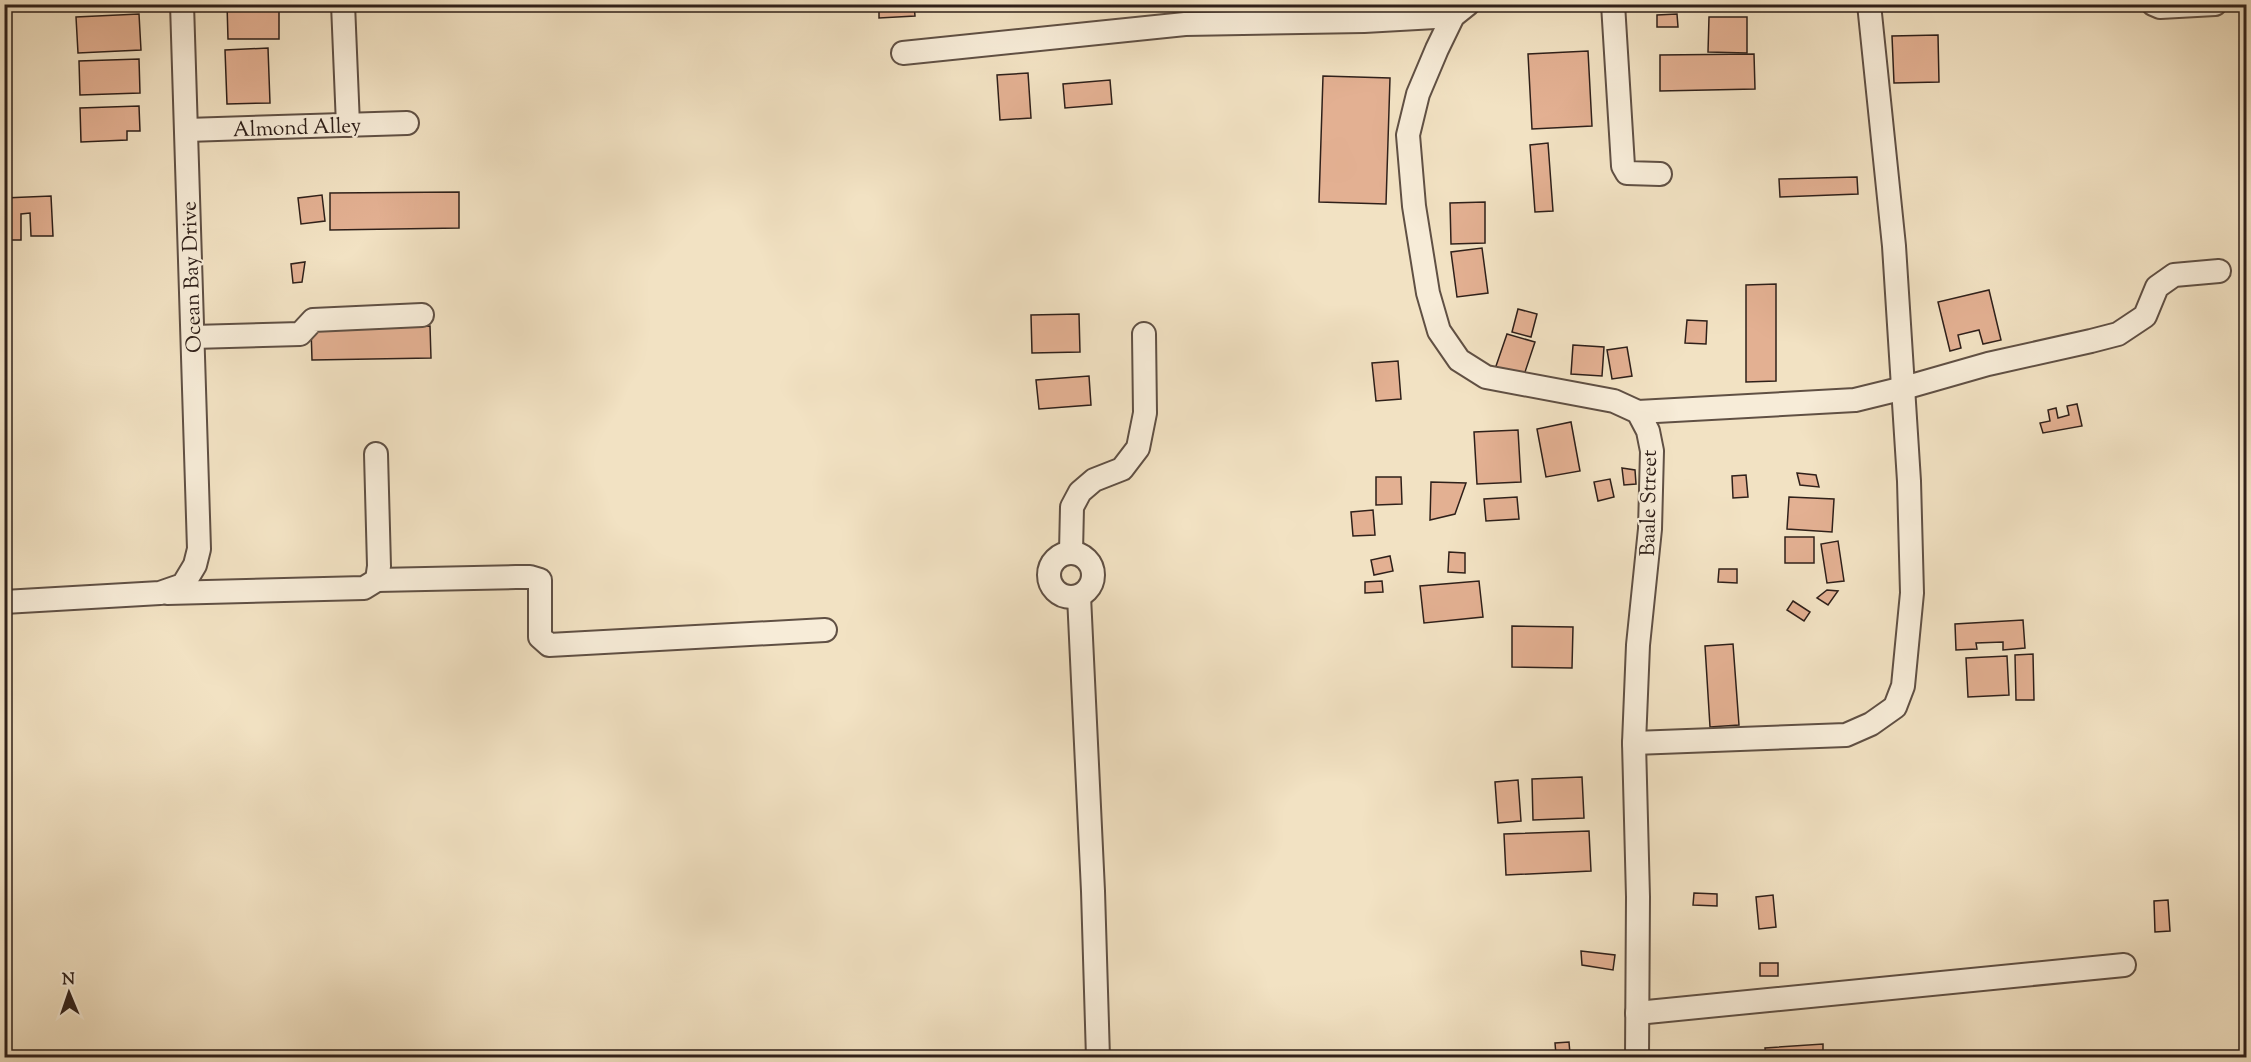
<svg xmlns="http://www.w3.org/2000/svg" width="2251" height="1062" font-family="'Sorts Mill Goudy',serif">
<rect width="100%" height="100%" fill="#f2e2c3"/>
<filter id="stains"><feTurbulence type="fractalNoise" baseFrequency=".00333" numOctaves="4"/><feColorMatrix values="0 0 0 0 .2 0 0 0 0 .09 0 0 0 0 .02 0 0 0 .5 -.17"/></filter>
<radialGradient id="worn" r=".72"><stop offset=".6" stop-color="#630" stop-opacity="0"/><stop offset="1" stop-color="#630" stop-opacity=".3"/></radialGradient>
<g fill="#e3b092" stroke="#2f201a" stroke-width="1.5">
<polygon points="227,4 279,4 279,39 228,39"/>
<polygon points="879,4 914,4 915,16 879,18"/>
<polygon points="139,14 141,50 78,53 76,17"/>
<polygon points="1677,14 1678,27 1657,27 1657,15"/>
<polygon points="1709,17 1747,17 1747,53 1708,52"/>
<polygon points="1938,35 1939,82 1894,83 1892,36"/>
<polygon points="268,48 270,103 227,104 225,50"/>
<polygon points="1588,51 1592,126 1532,129 1528,54"/>
<polygon points="1754,54 1755,89 1660,91 1660,55"/>
<polygon points="139,59 140,93 80,95 79,61"/>
<polygon points="1028,73 1031,118 1000,120 997,75"/>
<polygon points="1323,76 1390,78 1386,204 1319,202"/>
<polygon points="1110,80 1112,104 1065,108 1063,84"/>
<polygon points="139,106 140,131 127,131 127,140 81,142 80,108"/>
<polygon points="1548,143 1553,211 1535,212 1530,145"/>
<polygon points="1857,177 1858,194 1780,197 1779,179"/>
<polygon points="459,192 459,228 330,230 330,193"/>
<polygon points="322,195 325,221 301,224 298,198"/>
<polygon points="51,196 53,236 31,236 30,213 21,214 21,240 4,240 4,198"/>
<polygon points="1485,202 1485,243 1451,244 1450,203"/>
<polygon points="1482,248 1488,293 1457,297 1451,252"/>
<polygon points="305,262 302,282 293,283 291,264"/>
<polygon points="1776,284 1776,381 1746,382 1746,285"/>
<polygon points="1989,290 2001,340 1983,344 1979,330 1958,335 1961,348 1950,351 1938,302"/>
<polygon points="1518,309 1537,314 1531,337 1512,332"/>
<polygon points="1079,314 1080,352 1032,353 1031,315"/>
<polygon points="1687,320 1707,321 1706,344 1685,343"/>
<polygon points="430,326 431,358 312,360 311,328"/>
<polygon points="1507,334 1535,342 1523,378 1495,369"/>
<polygon points="1573,345 1604,347 1602,376 1571,374"/>
<polygon points="1627,347 1632,376 1612,379 1607,350"/>
<polygon points="1398,361 1401,399 1376,401 1372,363"/>
<polygon points="1089,376 1091,405 1039,409 1036,380"/>
<polygon points="2077,404 2082,426 2043,433 2040,423 2050,421 2048,410 2056,408 2058,418 2069,415 2067,406"/>
<polygon points="1571,422 1580,471 1546,477 1537,429"/>
<polygon points="1518,430 1521,482 1477,484 1474,432"/>
<polygon points="1622,468 1635,470 1636,484 1624,485"/>
<polygon points="1797,473 1816,475 1819,487 1800,485"/>
<polygon points="1746,475 1748,497 1733,498 1732,476"/>
<polygon points="1376,477 1401,477 1402,504 1376,505"/>
<polygon points="1610,479 1614,497 1598,501 1594,482"/>
<polygon points="1431,482 1466,483 1455,514 1430,520"/>
<polygon points="1517,497 1519,519 1486,521 1484,499"/>
<polygon points="1789,497 1834,499 1832,532 1787,529"/>
<polygon points="1373,510 1375,535 1353,536 1351,512"/>
<rect x="1785" y="537" width="29" height="26"/>
<polygon points="1838,541 1844,581 1827,583 1821,544"/>
<polygon points="1449,552 1465,553 1465,573 1448,572"/>
<polygon points="1390,556 1393,571 1374,575 1371,560"/>
<polygon points="1719,569 1737,569 1737,583 1718,582"/>
<polygon points="1382,581 1383,592 1365,593 1365,582"/>
<polygon points="1479,581 1483,617 1424,623 1420,586"/>
<polygon points="1827,590 1838,591 1828,605 1817,598"/>
<polygon points="1793,601 1810,612 1804,621 1787,610"/>
<polygon points="2023,620 2025,648 2003,650 2003,642 1976,643 1977,649 1956,650 1955,624"/>
<polygon points="1512,626 1573,627 1572,668 1512,667"/>
<polygon points="1733,644 1739,725 1710,727 1705,646"/>
<polygon points="2033,654 2034,700 2016,700 2015,655"/>
<polygon points="2007,656 2009,695 1968,697 1966,658"/>
<polygon points="1582,777 1584,818 1533,820 1532,779"/>
<polygon points="1518,780 1521,821 1498,823 1495,782"/>
<polygon points="1589,831 1591,871 1506,875 1504,834"/>
<polygon points="1694,893 1717,894 1717,906 1693,905"/>
<polygon points="1773,895 1776,927 1759,929 1756,897"/>
<polygon points="2168,900 2170,931 2155,932 2154,901"/>
<polygon points="1581,951 1615,955 1613,970 1582,965"/>
<rect x="1760" y="963" width="18" height="13"/>
<polygon points="1569,1042 1570,1054 1556,1055 1555,1043"/>
<polygon points="1823,1044 1823,1058 1766,1058 1765,1048"/>
</g>
<g fill="none" stroke-linecap="round" stroke-linejoin="round">
<defs>
<g id="minor">
<polyline points="343,4 348,125"/>
<polyline points="1468,4 1453,16 1437,49 1418,94 1408,135 1414,206 1428,293 1439,331 1459,360 1486,377 1614,401 1638,412 1648,431 1652,451 1650,529 1638,645 1634,743 1638,897 1637,1058"/>
<polyline points="1613,4 1623,166 1627,173 1660,174"/>
<polyline points="2153,4 2160,7 2215,4"/>
<polyline points="903,53 1185,24 1364,21 1453,16"/>
<polyline points="187,130 407,123"/>
<polyline points="193,337 300,334 313,320 422,315"/>
<polyline points="1638,412 1855,400 1904,388 1988,364 2091,341 2118,334 2145,316 2157,287 2174,275 2219,271"/>
<polyline points="1071,552 1072,507 1080,492 1094,480 1122,469 1138,448 1145,413 1144,334"/>
<circle cx="1071" cy="575" r="22"/>
<polyline points="377,580 516,577 530,577 540,580 540,637 549,645 825,630"/>
<polyline points="167,593 364,588 377,580 379,566 376,454"/>
<polyline points="1079,596 1093,891 1098,1058"/>
<polyline points="4,602 160,593 183,585 195,565 199,549 182,4"/>
<polyline points="1634,743 1846,735 1871,724 1895,707 1903,686 1912,593 1909,481 1894,246 1869,4"/>
<polyline points="1637,1013 2124,965"/>
</g>
</defs>
<use href="#minor" stroke="#605044" stroke-width="26"/>
<use href="#minor" stroke="#f7ecd8" stroke-width="22"/>
</g>
<g text-anchor="middle" stroke-width="4.5" stroke-linejoin="round" paint-order="stroke">
<g font-size="21" fill="#2f201a" stroke="#f7ecd8">
<text transform="translate(297 127) rotate(-2)" y="7">Almond Alley</text>
<text transform="translate(191 277) rotate(-92)" y="7">Ocean Bay Drive</text>
<text transform="translate(1648 503) rotate(-89)" y="7">Baale Street</text>
</g>
</g>
<rect width="2251" height="1062" fill="none" stroke="#f2e2c3" stroke-width="24"/>
<rect x="6" y="6" width="2239" height="1050" fill="none" stroke="#2f201a" stroke-width="3"/>
<rect x="12" y="12" width="2227" height="1038" fill="none" stroke="#2f201a" stroke-width="1.5"/>
<g transform="translate(69 993) rotate(358)" stroke="#f7ecd8" stroke-width="4.5" paint-order="stroke">
<path d="M0-4.5L10 22L0 15L-10 22Z" fill="#2f201a"/>
<text y="-9" font-size="16" font-weight="bold" text-anchor="middle" fill="#2f201a">N</text>
</g>
<rect width="100%" height="100%" filter="url(#stains)"/>
<rect width="100%" height="100%" fill="url(#worn)"/>
</svg>
